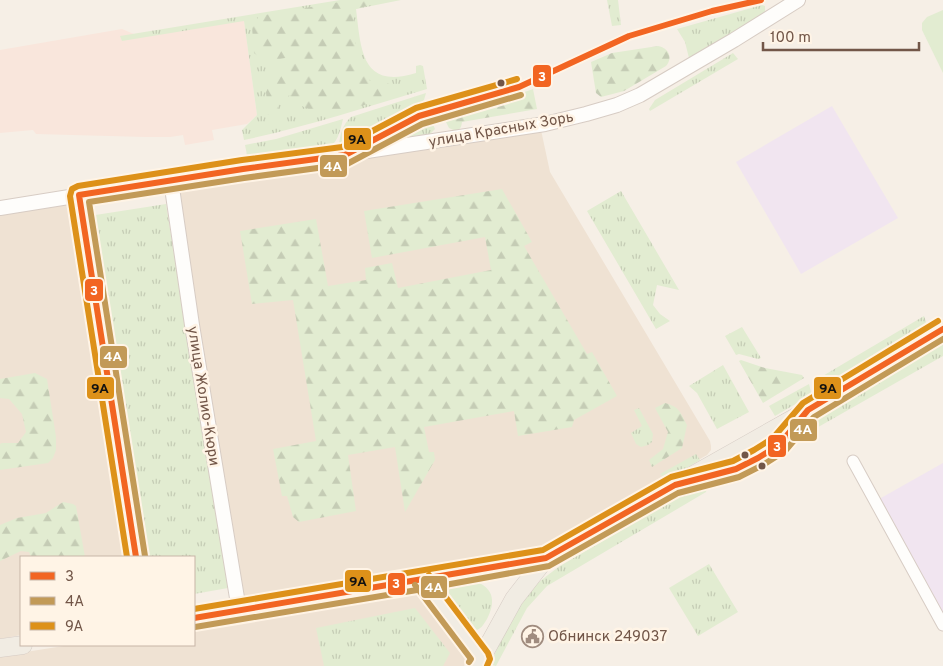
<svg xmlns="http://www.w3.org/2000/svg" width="943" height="666" viewBox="0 0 943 666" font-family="Overpass,sans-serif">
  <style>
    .residential { fill: #efe2d3 }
    .commercial { fill: #f9e6dc }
    .education { fill: #f1e5f0 }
    .grass { fill: url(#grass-tufts) }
    .forest { fill: url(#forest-firs) }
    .garden { fill: #e2ecd1 }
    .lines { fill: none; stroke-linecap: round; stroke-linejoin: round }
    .minor-casing { stroke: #d7ccc4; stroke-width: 13 }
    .tertiary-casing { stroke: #d7ccc4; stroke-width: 16 }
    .primary-casing { stroke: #d5cbc4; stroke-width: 19 }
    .minor { stroke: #fefdfb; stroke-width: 11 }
    .tertiary { stroke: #fefdfb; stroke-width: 14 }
    .primary { stroke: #f1ece3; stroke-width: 18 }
    .bus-1-casing { stroke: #fff4e6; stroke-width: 10 }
    .bus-2-casing { stroke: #fff4e6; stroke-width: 10 }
    .bus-3-casing { stroke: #fff4e6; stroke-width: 10 }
    .bus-1 { stroke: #f26522; stroke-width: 6 }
    .bus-2 { stroke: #c29a57; stroke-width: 6 }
    .bus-3 { stroke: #dd9119; stroke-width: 6 }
    .bus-dot { fill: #725648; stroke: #fff4e6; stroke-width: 2 }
    .labels { text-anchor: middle; stroke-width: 5; stroke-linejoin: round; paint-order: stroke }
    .street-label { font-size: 15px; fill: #725648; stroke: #fff4e6 }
    .poi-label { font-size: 15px; fill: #725648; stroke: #fff4e6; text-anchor: start }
    .line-badge { stroke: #fff4e6; stroke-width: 2 }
    .badge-label { font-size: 14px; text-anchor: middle; font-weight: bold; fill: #fff }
    .pale-badge-label { font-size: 14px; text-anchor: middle; font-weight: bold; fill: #111 }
  </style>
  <defs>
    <pattern id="grass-tufts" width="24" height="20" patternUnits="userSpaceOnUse" patternTransform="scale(1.25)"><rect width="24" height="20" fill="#e2ecd1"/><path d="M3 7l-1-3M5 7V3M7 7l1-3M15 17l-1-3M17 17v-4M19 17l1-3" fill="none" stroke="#c5ccb5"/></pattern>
    <pattern id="forest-firs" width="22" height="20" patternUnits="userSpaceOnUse" patternTransform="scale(1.25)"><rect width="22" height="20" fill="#e2ecd1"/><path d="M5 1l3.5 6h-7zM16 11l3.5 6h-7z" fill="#c5ccb5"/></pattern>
  </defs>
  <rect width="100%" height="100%" fill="#f6efe6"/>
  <g class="residential">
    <path d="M541,130L550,172L710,441L711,446V450L707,455L532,555L251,599L246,598L242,595L177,198L180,192L185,187L197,181Z"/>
    <path d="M73,203L75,205L134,557H21V635L0,639V214Z"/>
    <path d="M413,590L418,592L424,597L464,650L466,661L464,666H0V656L70,645H194V625Z"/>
  </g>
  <path class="commercial" d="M244,20L257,115L247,124L212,130L214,140L185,145L183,135L170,137H145L36,134L33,130L0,133V50L122,29L141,37Z"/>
  <g class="education">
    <path d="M832,106L898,218L801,274L736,162Z"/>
    <path d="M943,463V613L942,614L881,504V498Z"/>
  </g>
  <g class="grass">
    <path d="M340,0H401L356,9C361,49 361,90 416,73V66L420,65L423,66L427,89C366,107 306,127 244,140L242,130L257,115L244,21L122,41L120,36Z"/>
    <path d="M607,0H618L621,25L612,26Z"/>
    <path d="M762,5L765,6V13L689,58L685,42L677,29Z"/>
    <path d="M733,53L738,59L650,111L649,109L655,100Z"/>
    <path d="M426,93L424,100L420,103L353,142L339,145C340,134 343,124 351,117Z"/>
    <path d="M343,119C341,128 338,141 331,146L252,159L247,155L245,145L276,139Z"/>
    <path d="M423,119H427L431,120L435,129L430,134L393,139L392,138L393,136Z"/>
    <path d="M621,191L679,290L657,285L653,305L660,314L670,321L656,329L587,211Z"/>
    <path d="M166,204L228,588L194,594V557H144L89,216Z"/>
    <path d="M924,316L928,327L925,330L826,387L821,377Z"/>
    <path d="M742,327L761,358L758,359L739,354L736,355L725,336Z"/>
    <path d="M943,344V356L813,430L812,424L817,417Z"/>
    <path d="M723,365L749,412L717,429L697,393L689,386Z"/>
    <path d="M809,384L811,392V395L775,416L769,406Z"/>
    <path d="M639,408L653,434L652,442L648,445L641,447L636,444L631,433L642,426L634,410Z"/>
    <path d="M696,454L700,460L669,478H664L660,474Z"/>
    <path d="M707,480L708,485L706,492L547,586L527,608L496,666L492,665L491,662C504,635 515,607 536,585C543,578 552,572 560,566Z"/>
    <path d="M709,564L738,612L698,636L669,588Z"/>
    <path d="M477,582C495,589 495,604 487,619C483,625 481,630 473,631L468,628L442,593V588L446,585Z"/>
    <path d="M415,608L450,653L443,666H324L316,628Z"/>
  </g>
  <g class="forest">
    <path d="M351,0H389L352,10L357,58L368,80L395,85L404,89C382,102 335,116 309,109C302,108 296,100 290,95L280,100L277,110L268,115L266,92L275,73L290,57L265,62L254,53L252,27L259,16Z"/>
    <path d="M658,46C669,48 673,58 666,66L624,91L601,97L596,93L591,62L612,53Z"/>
    <path d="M533,89L537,109L462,122C461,131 457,132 449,128L446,122V117C458,107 473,105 487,102C503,98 518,95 533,89Z"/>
    <path d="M502,189L532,242L524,246L587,354L592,352L617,396L574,420L572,427L518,436L514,411L424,427L429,452H434L435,460L405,512L395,447L348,455L356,511L299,522L293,517L287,496H282L273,449L316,441L293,300L252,304L240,231L316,219L328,286L366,280L365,268L392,263L398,288L491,270L485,237L372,258L364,211Z"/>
    <path d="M741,360L765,368L802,375L804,378L763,403L739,361Z"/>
    <path d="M35,373L47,379L56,437V450L53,458L48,463L0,470V444L2,443H18L26,432L22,414L9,399L0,398V379Z"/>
    <path d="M665,403C680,407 680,412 687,425L682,448L652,467L649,460L663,449L668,432L655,408Z"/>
    <path d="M63,502L73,504L76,506L85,557H31L29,552L21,551L0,561V525L17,518L46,513Z"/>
  </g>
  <path class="garden" d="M943,10V73L922,30V23L927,17Z"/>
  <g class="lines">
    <defs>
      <path id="minor" d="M853,461L943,625"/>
      <g id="tertiary">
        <path d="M171,181L192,325L239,610"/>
        <path d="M79,195L136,557"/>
        <path d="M0,208L243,169L334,156L545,124L586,114L617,105L640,95L734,40L798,0"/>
      </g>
      <g id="primary">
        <path d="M422,580L481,658"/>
        <path d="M194,618L422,580L546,558L796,417L943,329"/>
        <path d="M0,648L23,645"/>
        <path d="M477,666L514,599L546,558"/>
      </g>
    </defs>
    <use href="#minor" class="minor-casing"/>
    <use href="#tertiary" class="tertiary-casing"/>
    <use href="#primary" class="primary-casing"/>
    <use href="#minor" class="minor"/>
    <use href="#tertiary" class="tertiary"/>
    <use href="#primary" class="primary"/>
    <defs>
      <g id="bus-1">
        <path d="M136,557L79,195L243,169L345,155L419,116L519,87L629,36L712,11L761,0"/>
        <path d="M194,618L546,558L675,485L736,469L758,458L779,445L808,410L943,329"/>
      </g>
      <g id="bus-2">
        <path d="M145,556L89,202L244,178L347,164L422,124L521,95"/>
        <path d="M415,585L471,659L469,662"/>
        <path d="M195,627L423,589L549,566L678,493L739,477L763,465L785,451L814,417L943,339"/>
      </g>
      <g id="bus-3">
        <path d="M127,557L70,196L72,189L78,186L242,160L342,147L416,108L517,79"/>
        <path d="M429,575L488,653L490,659L487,666"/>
        <path d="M194,609L543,550L671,477L733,461L754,450L773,438L803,403L938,321"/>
      </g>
    </defs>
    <use href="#bus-1" class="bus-1-casing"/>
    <use href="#bus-2" class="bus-2-casing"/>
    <use href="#bus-3" class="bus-3-casing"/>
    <use href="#bus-1" class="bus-1"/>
    <use href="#bus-2" class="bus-2"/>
    <use href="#bus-3" class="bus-3"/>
  </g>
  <defs>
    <symbol id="civic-ring" viewBox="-11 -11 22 22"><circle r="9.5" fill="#fff4e6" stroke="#a08c7f" stroke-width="1.5"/><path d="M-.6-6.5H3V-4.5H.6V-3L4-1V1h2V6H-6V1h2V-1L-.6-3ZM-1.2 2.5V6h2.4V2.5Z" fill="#a08c7f"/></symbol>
  </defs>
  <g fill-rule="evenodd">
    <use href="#civic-ring" x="520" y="624" width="25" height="25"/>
  </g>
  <g class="bus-dot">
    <circle cx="501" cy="83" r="4.5"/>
    <circle cx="745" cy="455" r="4.5"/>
    <circle cx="762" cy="466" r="4.5"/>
  </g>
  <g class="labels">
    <g class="street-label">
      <text transform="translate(501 129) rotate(-10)" y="5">улица Красных Зорь</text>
      <text transform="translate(204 396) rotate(81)" y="5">улица Жолио-Кюри</text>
    </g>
    <g class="poi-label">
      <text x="548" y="641">Обнинск 249037</text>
    </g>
  </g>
  <g class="line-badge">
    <rect x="532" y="64" width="20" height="24" rx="5" fill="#f26522"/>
    <rect x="343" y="127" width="29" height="24" rx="5" fill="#dd9119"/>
    <rect x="319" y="154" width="29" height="24" rx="5" fill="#c29a57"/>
    <rect x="84" y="278" width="20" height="24" rx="5" fill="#f26522"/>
    <rect x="99" y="345" width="29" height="24" rx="5" fill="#c29a57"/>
    <rect x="86" y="376" width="29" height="24" rx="5" fill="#dd9119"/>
    <rect x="813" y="376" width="29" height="24" rx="5" fill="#dd9119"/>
    <rect x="789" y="418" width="29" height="24" rx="5" fill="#c29a57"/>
    <rect x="767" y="434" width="20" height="24" rx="5" fill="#f26522"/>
    <rect x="344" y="569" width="28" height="24" rx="5" fill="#dd9119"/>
    <rect x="387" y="572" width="19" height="24" rx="5" fill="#f26522"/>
    <rect x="420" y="575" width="28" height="24" rx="5" fill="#c29a57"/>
  </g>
  <g class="badge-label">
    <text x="542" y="81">3</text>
    <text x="333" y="171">4А</text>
    <text x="94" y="295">3</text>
    <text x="113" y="361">4А</text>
    <text x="803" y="434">4А</text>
    <text x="777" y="451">3</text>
    <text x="396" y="588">3</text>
    <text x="434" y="592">4А</text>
  </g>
  <g class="pale-badge-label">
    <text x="357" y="144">9А</text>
    <text x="100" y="393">9А</text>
    <text x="828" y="393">9А</text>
    <text x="358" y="586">9А</text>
  </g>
  <rect x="20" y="556" width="175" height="90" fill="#fff4e6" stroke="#c7b5a7"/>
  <rect x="30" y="572" width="25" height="8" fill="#f26522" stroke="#c7b5a7"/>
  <text x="65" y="581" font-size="15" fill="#725648">3</text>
  <rect x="30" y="597" width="25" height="8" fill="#c29a57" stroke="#c7b5a7"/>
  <text x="65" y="606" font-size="15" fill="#725648">4А</text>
  <rect x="30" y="622" width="25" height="8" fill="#dd9119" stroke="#c7b5a7"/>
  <text x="65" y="631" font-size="15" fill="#725648">9А</text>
  <path d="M763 42v8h156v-8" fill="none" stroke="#725648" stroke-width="2.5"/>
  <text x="770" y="42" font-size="15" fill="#725648" stroke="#fff4e6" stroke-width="4" paint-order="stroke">100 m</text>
</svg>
